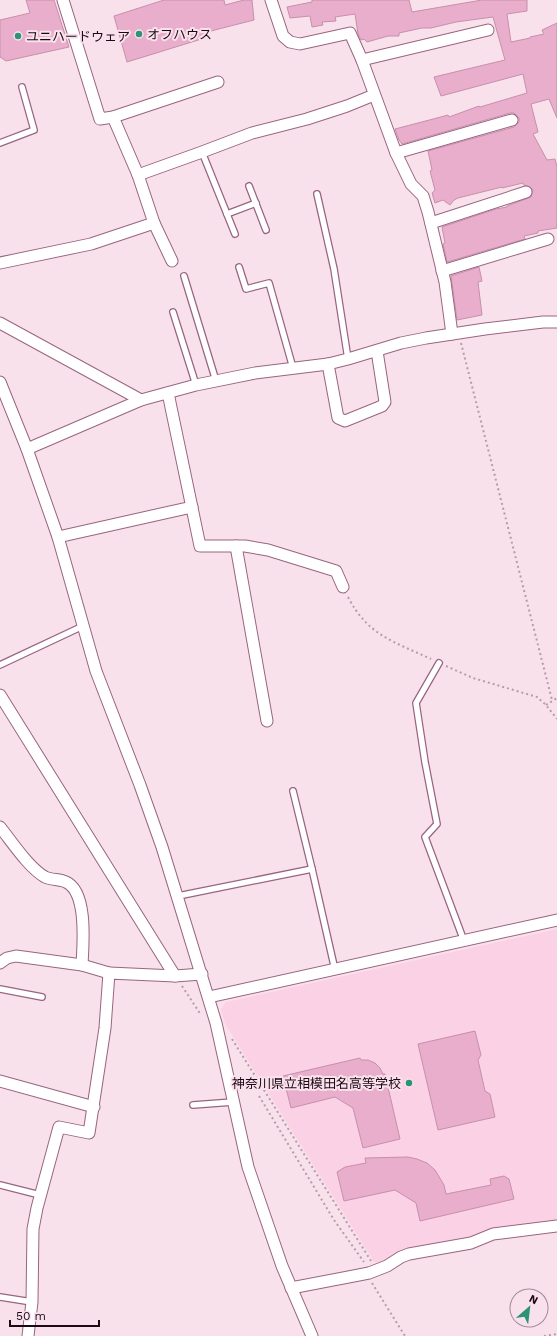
<svg xmlns="http://www.w3.org/2000/svg" width="557" height="1336" viewBox="0 0 557 1336" font-family="'Work Sans','Noto Sans JP',sans-serif">
  <style>
    .built { fill: #fbd2e5 }
    .building { fill: #e8aecb; stroke: #c78fab }
    .lines { fill: none; stroke-linecap: round; stroke-linejoin: round }
    .lane-casing { stroke: #99647f; stroke-width: 8 }
    .street-casing { stroke: #99647f; stroke-width: 13 }
    .path { stroke: #b49da8; stroke-width: 2; stroke-dasharray: 2 3; stroke-linecap: butt }
    .lane { stroke: #fff; stroke-width: 5.5 }
    .street { stroke: #fff; stroke-width: 11 }
    .poi-dot { fill: #2a9474; stroke: #f9e1ec; stroke-width: 1.5 }
    .labels { text-anchor: middle; stroke-width: 4; stroke-linejoin: round; paint-order: stroke }
    .poi-label { font-size: 13px; fill: #1d0914; stroke: #f9e1ec; text-anchor: start }
  </style>
  <rect width="100%" height="100%" fill="#f9e1ec"/>
  <path class="built" d="M557,929V1220L495,1229L467,1238L445,1241L397,1252L382,1262H374L225,1024L221,1009L226,1002Z"/>
  <g class="building">
    <path d="M26,0H54L69,47L6,61L0,57V20L30,13Z"/>
    <path d="M164,0H224L225,5L244,0H252L254,20L207,32L208,37L127,62L114,16Z"/>
    <path d="M312,0H409L412,12L482,0H527V11L507,14L511,42L530,38V37L544,34L542,30L557,23V118L549,99L531,104L538,132L533,134L547,160L555,159L557,167V228L538,231V233L524,236L525,239L447,262L443,244L445,243L442,227L496,209L507,207V206L531,197L533,190L530,187L524,185L523,183L502,188V187L458,198L454,200L450,205L443,200L435,203L432,193L435,190L430,171L432,170L428,151L514,127L519,122V118L514,113H510L402,144L399,140L395,129L437,118L448,115L449,117L479,106L480,107L527,93L523,74L441,96L434,77L505,60L493,17L456,22L431,28H422L399,33V36H388L367,42L364,39L361,40L358,34L355,14L335,17L336,21L322,22L323,25L312,27L310,16L290,18L287,7L312,2Z"/>
    <path d="M479,267L482,281L478,282L482,315L457,320L451,276Z"/>
    <path d="M475,1031L481,1055L478,1060L485,1091L490,1094L495,1117L438,1130L418,1044Z"/>
    <path d="M360,1058L361,1060H368L375,1063L380,1068L383,1074H385L400,1139L363,1148L353,1108L335,1097L291,1108L283,1076Z"/>
    <path d="M408,1157L417,1159L427,1163L435,1170L444,1185L446,1194L491,1185L490,1179L504,1176L509,1179L514,1199L420,1221L416,1203L395,1190L344,1201L337,1172L345,1167L366,1163L365,1158Z"/>
  </g>
  <g class="lines">
    <defs>
      <g id="lane">
        <path d="M0,143L34,130L22,87"/>
        <path d="M202,152L235,234"/>
        <path d="M249,186L266,230"/>
        <path d="M317,194L334,269L348,359"/>
        <path d="M227,214L256,203"/>
        <path d="M239,267L246,289L269,283L293,368"/>
        <path d="M184,276L216,381"/>
        <path d="M173,312L196,385"/>
        <path d="M439,663L416,703L425,762L437,824L425,837L464,941"/>
        <path d="M0,665L83,626"/>
        <path d="M293,791L312,869L335,970"/>
        <path d="M178,896L312,869"/>
        <path d="M0,989L42,997"/>
        <path d="M193,1105L233,1102"/>
        <path d="M0,1185L40,1195"/>
        <path d="M0,1297L32,1302"/>
      </g>
      <g id="street">
        <path d="M63,0L100,119L113,117L218,82"/>
        <path d="M271,0L283,36L290,42L300,44L350,33L362,60L396,153L411,184L423,196L428,212L445,282L452,334"/>
        <path d="M362,60L488,30"/>
        <path d="M396,153L512,120"/>
        <path d="M138,175L202,152L252,133L307,119L347,106L374,95"/>
        <path d="M154,223L172,261"/>
        <path d="M431,223L526,192"/>
        <path d="M0,263L91,244L154,223L138,175L113,117"/>
        <path d="M442,271L548,239"/>
        <path d="M0,323L141,400"/>
        <path d="M328,364L338,418L345,421L382,406L385,402L377,351"/>
        <path d="M0,382L27,449L58,537L96,671L140,785L162,847L216,1023L248,1167L282,1266L312,1336"/>
        <path d="M168,393L200,546H245L268,550L336,571L343,587"/>
        <path d="M27,449L141,400L196,385L255,373L328,364L348,359L401,343L426,338L485,329L543,322H557"/>
        <path d="M58,537L192,507"/>
        <path d="M236,546L267,721"/>
        <path d="M0,695L175,976"/>
        <path d="M0,827C12,842 29,868 45,877C51,880 60,879 66,882C88,892 83,945 82,965"/>
        <path d="M0,963L7,958L16,956L82,965L109,973"/>
        <path d="M209,997L557,920"/>
        <path d="M0,1081L94,1107"/>
        <path d="M291,1288L369,1273L387,1266L401,1257L409,1254L471,1243L493,1234L557,1226"/>
        <path d="M28,1336L32,1302L33,1229L37,1208L59,1127L89,1133L105,1028L109,973L175,976L202,974"/>
      </g>
    </defs>
    <use href="#lane" class="lane-casing"/>
    <use href="#street" class="street-casing"/>
    <g class="path">
      <path d="M461,343L552,700"/>
      <path d="M348,597C368,636 395,642 431,659"/>
      <path d="M446,666L473,678L537,697L546,705L557,719"/>
      <path d="M546,705L557,698"/>
      <path d="M182,986L201,1015"/>
      <path d="M232,1039L371,1261"/>
      <path d="M259,1096L334,1220L364,1262"/>
      <path d="M372,1283L405,1336"/>
      <path d="M544,1336L557,1334"/>
    </g>
    <use href="#lane" class="lane"/>
    <use href="#street" class="street"/>
  </g>
  <g class="poi-dot">
    <circle cx="139" cy="34" r="4"/>
    <circle cx="18" cy="36" r="4"/>
    <circle cx="409" cy="1083" r="4"/>
  </g>
  <g class="labels">
    <g class="poi-label">
      <text x="147" y="39">オフハウス</text>
      <text x="26" y="41">ユニハードウェア</text>
      <text x="401" y="1088" text-anchor="end">神奈川県立相模田名高等学校</text>
    </g>
  </g>
  <g transform="translate(529 1308) rotate(28)"><circle r="19" fill="#f9e1ec" stroke="#a18b96"/>
  <path d="M0-3L7 15L0 10L-7 15Z" fill="#2a9474"/>
  <text y="-6" font-size="11" font-weight="bold" text-anchor="middle" fill="#1d0914">N</text>
  </g>
  <path d="M10 1320v6h89v-6" fill="none" stroke="#1d0914" stroke-width="2"/>
  <text x="16" y="1320" font-size="12" fill="#1d0914" stroke="#f9e1ec" stroke-width="3" paint-order="stroke">50 m</text>
</svg>
